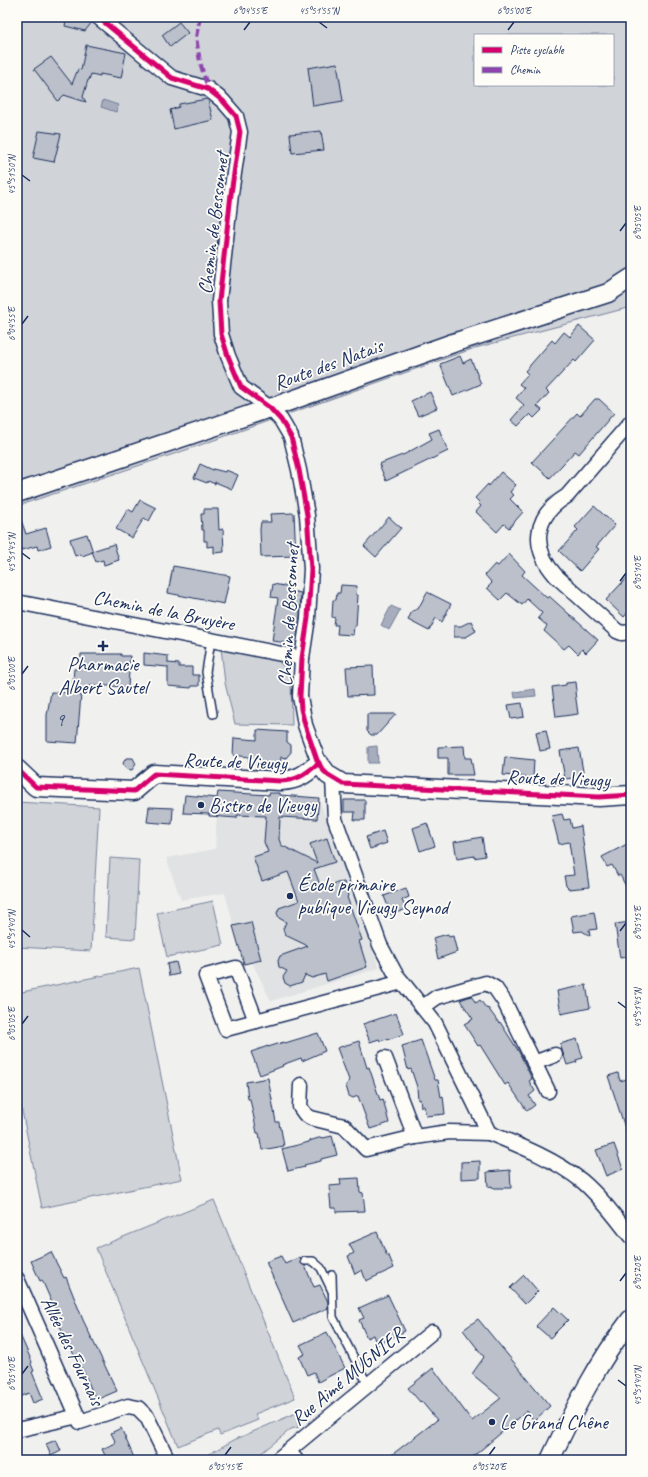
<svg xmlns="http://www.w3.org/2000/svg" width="648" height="1477" viewBox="0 0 648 1477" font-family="Caveat,sans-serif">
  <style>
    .built { fill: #e0e2e3 }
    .green { fill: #d0d3d8; stroke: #76819b; fill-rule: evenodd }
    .water { fill: #a7adbd; stroke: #6f7b97 }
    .building { fill: #bbc0ca; stroke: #1b2f5e }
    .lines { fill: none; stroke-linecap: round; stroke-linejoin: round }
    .service-casing { stroke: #1b2f5e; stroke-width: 10 }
    .minor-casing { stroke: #1b2f5e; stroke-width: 17 }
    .tertiary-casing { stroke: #1b2f5e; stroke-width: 21 }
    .service { stroke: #fdfcf7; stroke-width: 7 }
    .minor { stroke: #fdfcf7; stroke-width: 14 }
    .tertiary { stroke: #fdfcf7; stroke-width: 18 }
    .quiet { stroke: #8e44ad; stroke-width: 4; stroke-dasharray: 8 4; stroke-linecap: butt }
    .cycleway-casing { stroke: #fdfcf7; stroke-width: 8 }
    .cycleway { stroke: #d6006c; stroke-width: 5 }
    .ticks { fill: none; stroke: #1b2f5e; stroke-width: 1.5 }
    .poi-dot { fill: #1b2f5e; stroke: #fdfcf7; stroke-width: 1.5 }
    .labels { text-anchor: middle; stroke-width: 3.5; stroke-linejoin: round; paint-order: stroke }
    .number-label { font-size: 18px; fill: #435379 }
    .street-label { font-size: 20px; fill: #1b2f5e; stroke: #fdfcf7 }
    .poi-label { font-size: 20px; fill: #1b2f5e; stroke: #fdfcf7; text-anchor: start }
    .neatline { fill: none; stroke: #1b2f5e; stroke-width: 1.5 }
    .ticks-label { font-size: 10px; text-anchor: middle; fill: #1b2f5e }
  </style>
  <rect width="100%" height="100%" fill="#f0f0ee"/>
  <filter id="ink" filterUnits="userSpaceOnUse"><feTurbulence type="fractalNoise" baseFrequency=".025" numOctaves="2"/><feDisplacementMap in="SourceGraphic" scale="8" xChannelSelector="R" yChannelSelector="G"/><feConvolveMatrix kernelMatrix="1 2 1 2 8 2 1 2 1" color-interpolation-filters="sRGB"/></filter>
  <g filter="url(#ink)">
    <path class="built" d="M218,792L319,798L379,968L271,1001L252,962L244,964L225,893L181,900L166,858L215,849Z"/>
    <g class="green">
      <path d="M17,17H631V307L475,348L186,450L17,506ZM475,35H613V85H475Z"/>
      <path d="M221,648L277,660L286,669L291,676L292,725L235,724L225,683Z"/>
      <path d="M17,802L99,807L91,951L17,947Z"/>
      <path d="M110,858L139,860L135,939L106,937Z"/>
      <path d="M213,901L223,945L167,957L157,913Z"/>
      <path d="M139,968L182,1179L42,1208L17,1087V993Z"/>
      <path d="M214,1200L295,1398L255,1414L258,1420L220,1435L218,1430L178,1446L96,1248Z"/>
      <path d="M296,1413L299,1420L297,1423L299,1427L291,1429L253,1460H198L234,1440Z"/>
    </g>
    <g class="water">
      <path d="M103,100L118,105L116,112L101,107Z"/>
      <path d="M391,606L400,610L389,630L381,625Z"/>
      <path d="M535,689L536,696L515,698L514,692Z"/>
      <path d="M377,746L378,763H368V747Z"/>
    </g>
    <g class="building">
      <path d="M67,17H90L92,22L85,31L65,26Z"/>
      <path d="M179,22L188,33L170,47L162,35Z"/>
      <path d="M86,45L126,53L121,78L100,74V76L91,74L89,80H88L83,97L86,102L64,95L58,101L34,69L51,57L72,84L78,69L81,70Z"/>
      <path d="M337,63L343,101L313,106L308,68Z"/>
      <path d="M207,99L208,100L213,120L174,129L170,110L179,107V104Z"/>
      <path d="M39,131L61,134L54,162L33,158Z"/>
      <path d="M321,131L324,150L292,153L290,134Z"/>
      <path d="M579,326L595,340L576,362L574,360L546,390L549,393L537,406L542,410L534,418L530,414L518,426L511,420L524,405L516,398L524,388L519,384L528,374L525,371L552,340L555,343L564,332L570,337Z"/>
      <path d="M460,356L463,363L471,359L481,384L453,396L440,364Z"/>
      <path d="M430,392L437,408L418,416L411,401Z"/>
      <path d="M595,399H599L614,413L579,454L575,451L550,478L532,462L577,413L580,416Z"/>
      <path d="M439,429L448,451L386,481L379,464L405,454L432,439L429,433Z"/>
      <path d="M200,464L213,470V469L225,472L226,470L238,475L232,489L215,482V484L208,481L207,483L194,478Z"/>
      <path d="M501,472L516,485L510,492L514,495L510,499L523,512L509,528L504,524L497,532L476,512L481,506L478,503L479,502L475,498L488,484L489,486Z"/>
      <path d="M140,500L156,508L149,521L144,518L132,538L116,529L128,509L133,512Z"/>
      <path d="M594,506L615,525L596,547L599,549L580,571L559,551L578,530L575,527Z"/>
      <path d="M204,509H218L219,530L223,529L224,552L214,553V546L207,547V541H204V530H202L201,514H204Z"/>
      <path d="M294,513L296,556L261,557L260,529L261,522H271L270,514Z"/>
      <path d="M19,514L26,534L46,528L51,546L38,550L37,546L22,550L21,548L17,549V515Z"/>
      <path d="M389,517L401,528L376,557L364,546Z"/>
      <path d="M87,534L93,552L82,556L81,554L75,556L70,539Z"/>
      <path d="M114,544L119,560L104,565L103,560L96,562L92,551Z"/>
      <path d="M509,554L525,571L522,575L547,598L549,596L598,640L586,653L582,649L578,654L569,645L564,649L544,631L547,626L538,618L542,613L527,599L522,605L507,593L500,600L487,588L492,583L485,575L495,564L498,566Z"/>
      <path d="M173,566L230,576L224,604L168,593Z"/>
      <path d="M631,573V609L624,617L606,600Z"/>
      <path d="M273,584L290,587V591L301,593L300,617L296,644L272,641L278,598L271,597Z"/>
      <path d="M341,585L357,586L356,595H358L356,626H354L353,635L337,634L338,625H334L335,618L332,617L333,600H336L337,593H340Z"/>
      <path d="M427,592L451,604L442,622L436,618L429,631L408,620L412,611L418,609Z"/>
      <path d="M471,621L476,631L466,637H454V626H461Z"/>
      <path d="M144,653L168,656V663L179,664V667H192V675H199V686H192L191,688L168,686V667L144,665Z"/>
      <path d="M81,654H121V656H130L128,687L91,685L81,694L77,743L47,741V715L51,692L72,693L74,669H80Z"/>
      <path d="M373,666L374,695L348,696L346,667Z"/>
      <path d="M576,682L577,691L575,692L578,714L556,717L552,687L566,685V683Z"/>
      <path d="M522,703L524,717L511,719L508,705Z"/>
      <path d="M367,714H396L377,735H371L367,731Z"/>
      <path d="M257,730L287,732V742L291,745V752L286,758L281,757L280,765H275V767L257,765V764L249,763V757L233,755L234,738L257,740Z"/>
      <path d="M546,730L550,749L540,751L536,732Z"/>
      <path d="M464,746L465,758H471L474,775H448V758H438V747Z"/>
      <path d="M579,748L584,777L565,779L560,751Z"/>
      <path d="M505,757L534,760L533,778L503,775Z"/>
      <path d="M126,758H133L136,764L132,770L126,769L123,763Z"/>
      <path d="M218,792L269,795V793H280V795L319,798L317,819L280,817L279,839L281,845L317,863L310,844L327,838L335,862L314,869L322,890L332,886L337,883L344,882L348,896L347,897L362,940L359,941L367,967L327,981L325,974L312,978L305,975L302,982L290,986L285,983L283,977L287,971L279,967L278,961L280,956L308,946L285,935L283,929L286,922L279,918L277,913L279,908L299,901L288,872L262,881L253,857L268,852L264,842L266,816L237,815V818L209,816V814L183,813L185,795L217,798Z"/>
      <path d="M344,800H365V820H354L355,812H344Z"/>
      <path d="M149,807L173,808L172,824L147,822Z"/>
      <path d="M562,814L564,820L570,819L572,828L581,826L589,887L569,889L566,886L564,876L574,875L569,842L559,844L552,816Z"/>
      <path d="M427,823L435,846L420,851L413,828Z"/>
      <path d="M383,831L387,843L370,849L366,837Z"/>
      <path d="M482,837L485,856L474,858V856L457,859L454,842Z"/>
      <path d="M631,842V896L620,875L618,876L612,865L607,867L602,857Z"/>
      <path d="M406,888L409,897L402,900L406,909L391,915L384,896Z"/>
      <path d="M594,912L597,929L589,930L590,936L582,931L574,932L571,916Z"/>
      <path d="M251,922L261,960L244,964L233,926Z"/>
      <path d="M631,922V956L620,958L615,924Z"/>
      <path d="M448,934L449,937L453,936L457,952L438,959L433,938Z"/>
      <path d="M176,962L179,974L169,976L167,964Z"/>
      <path d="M586,985L590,1008L561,1014L557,991Z"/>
      <path d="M471,996L476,1003L480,1000L487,1009L488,1008L499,1023L500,1022L519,1052L532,1079L529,1081L535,1091L529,1096L535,1105L527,1111L508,1083L505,1085L480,1045L478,1046L464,1024L473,1019L460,1000Z"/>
      <path d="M396,1013L404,1034L387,1040V1039L380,1041L379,1039L370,1042L363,1024Z"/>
      <path d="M318,1033L325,1051L302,1061L301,1058L282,1065L283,1066L260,1075L251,1052L268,1046V1047L284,1042L285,1043Z"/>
      <path d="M577,1039L583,1058L576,1060L577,1062L567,1065L560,1044Z"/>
      <path d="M421,1040L435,1080H438L441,1097L443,1096L445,1114L426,1116L424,1106L421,1107L420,1099L418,1100L417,1087L411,1069L408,1070L402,1046Z"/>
      <path d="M359,1041L367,1068L369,1067L380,1100L383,1099L389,1123L370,1129L358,1096L353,1098L349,1096L346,1086L349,1080L337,1048Z"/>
      <path d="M618,1073L620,1081L627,1079L631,1090V1140H629L608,1076Z"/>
      <path d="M268,1078L276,1122H279L280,1129H281L284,1146L262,1150L259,1133H257L250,1099H248L246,1082Z"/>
      <path d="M332,1136L337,1155L321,1159V1161L304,1165L305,1167L288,1171L282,1149L309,1142V1141L322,1137L323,1138Z"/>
      <path d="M614,1144L623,1169L606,1176L596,1150Z"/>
      <path d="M480,1161V1178L461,1179V1162Z"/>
      <path d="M510,1170L511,1188H493L492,1186L488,1187L487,1172Z"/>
      <path d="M359,1178L360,1192L363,1193L365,1211L336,1212V1208H331L329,1186L341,1185L340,1179Z"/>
      <path d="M377,1232L387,1256H389L394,1268L366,1281L362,1270L355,1274L348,1256L354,1253L349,1244Z"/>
      <path d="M51,1252L64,1278L66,1277L83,1320L117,1391L96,1400L82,1368L80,1369L66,1337L65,1338L54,1313L56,1312L42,1280L40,1281L31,1261Z"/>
      <path d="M281,1256L285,1264L301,1257V1263L305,1266L314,1287L320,1285L328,1302V1308L293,1323L266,1262Z"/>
      <path d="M524,1275L538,1291L525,1304L510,1288Z"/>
      <path d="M388,1295L405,1331L377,1345L373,1335L367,1338L359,1320L364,1318L359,1308Z"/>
      <path d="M554,1307L568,1320L550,1338L536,1326Z"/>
      <path d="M478,1319L550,1406L534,1421L527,1411L469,1460H385L437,1420L421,1401L420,1402L408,1388L433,1368L472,1421L501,1398L472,1374L484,1357L463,1330Z"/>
      <path d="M17,1328L32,1362L31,1364L34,1371L32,1372L43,1399L33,1403L29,1393L17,1398Z"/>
      <path d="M327,1332L345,1368L318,1382L314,1372L307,1375L299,1357L305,1354L300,1345Z"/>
      <path d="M121,1428L135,1460H107L102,1449L116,1443L111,1433Z"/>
      <path d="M56,1440L61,1451L51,1456L46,1444Z"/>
    </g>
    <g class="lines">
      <defs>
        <g id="service">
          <path d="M211,640L206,672L213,714"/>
          <path d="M305,1261H313L321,1268L332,1291"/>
          <path d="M332,1275L333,1317L368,1385"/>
        </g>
        <g id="minor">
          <path d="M98,17L172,78L208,89L223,101L236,116L240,132L231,194L219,301L221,334L228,356L241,387L270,408L281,420L291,437L299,470L307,515L311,569L308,618L302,658L300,696L305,725L319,763"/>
          <path d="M631,422L567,496C534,516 530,547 556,576L617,631L622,633L631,632"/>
          <path d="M17,602L302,658"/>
          <path d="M333,779L335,819L380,945L395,973L435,1023L489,1133C521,1146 554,1159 582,1181C601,1197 616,1218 631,1237"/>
          <path d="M236,968L256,1021L226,1029L206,976Z"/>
          <path d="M423,1007L437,997L486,983L495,988L504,1001L548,1091"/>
          <path d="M256,1021L402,982"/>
          <path d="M385,1058L415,1137"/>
          <path d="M534,1063L555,1055"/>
          <path d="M301,1085L300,1107L305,1114L311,1118L344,1126L366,1149L415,1137L449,1132L489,1133"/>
          <path d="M17,1279L80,1422L128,1406L138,1408L147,1417L168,1460"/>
          <path d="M17,1430L78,1416"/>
          <path d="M288,1451L432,1332"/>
          <path d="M277,1460L288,1451L296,1460"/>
        </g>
        <g id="tertiary">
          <path d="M17,493L270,408L453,343L608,293L631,278"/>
          <path d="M17,769L36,787L134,791L154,774L281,781C299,780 305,774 319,763L328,775L343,784L599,797L631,795"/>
          <path d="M550,1460C573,1411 598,1362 631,1319"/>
        </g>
      </defs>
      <use href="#service" class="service-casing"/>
      <use href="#minor" class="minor-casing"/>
      <use href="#tertiary" class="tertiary-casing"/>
      <use href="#service" class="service"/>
      <use href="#minor" class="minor"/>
      <use href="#tertiary" class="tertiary"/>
      <path class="quiet" d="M200,17L196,37L200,62L208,89"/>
      <defs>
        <g id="cycleway">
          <path d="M98,17L172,78L208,89L223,101L236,116L240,132L231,194L219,301L221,334L228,356L241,387L270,408L281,420L291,437L299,470L307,515L311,569L308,618L302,658L300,696L301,709L305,725L317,760L322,769L328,775L343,784L599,797L631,795"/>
          <path d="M17,769L36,787L134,791L154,774L281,781C299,780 305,774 319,763"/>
        </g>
      </defs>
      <use href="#cycleway" class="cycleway-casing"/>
      <use href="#cycleway" class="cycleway"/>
    </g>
  </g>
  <path class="ticks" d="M319,22L327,28M244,30L250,22M508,30L514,22M22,175L30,181M620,231L626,223M22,324L28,316M22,553L30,559M620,581L626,573M22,674L28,666M22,930L30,937M620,931L626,923M618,1002L626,1008M22,1024L28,1016M620,1281L626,1273M22,1374L28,1366M618,1380L626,1386M225,1455L231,1447M489,1455L495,1447"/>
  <g class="poi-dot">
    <path d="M101 640h4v4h4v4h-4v4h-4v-4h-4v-4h4z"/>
    <circle cx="201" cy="805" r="4"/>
    <circle cx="290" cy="896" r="4"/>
    <circle cx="492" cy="1422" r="4"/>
  </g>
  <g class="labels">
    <g class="number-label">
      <text x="60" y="726">9</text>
    </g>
    <g class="street-label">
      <text transform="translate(213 223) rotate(-83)" y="7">Chemin de Bessonnet</text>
      <text transform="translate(328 364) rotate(-20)" y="7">Route des Natais</text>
      <text transform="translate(164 610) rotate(11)" y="7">Chemin de la Bruyère</text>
      <text transform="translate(288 615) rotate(-87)" y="7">Chemin de Bessonnet</text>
      <text transform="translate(235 761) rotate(2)" y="7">Route de Vieugy</text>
      <text transform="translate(558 778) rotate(2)" y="7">Route de Vieugy</text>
      <text transform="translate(73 1351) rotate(64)" y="7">Allée des Fournais</text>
      <text transform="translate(347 1376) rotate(-40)" y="7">Rue Aimé MUGNIER</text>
    </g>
    <g class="poi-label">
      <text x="103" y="671" text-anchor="middle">Pharmacie<tspan x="103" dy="23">Albert Sautel</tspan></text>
      <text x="209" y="812">Bistro de Vieugy</text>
      <text x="298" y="891">École primaire<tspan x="298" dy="23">publique Vieugy Seynod</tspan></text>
      <text x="500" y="1429">Le Grand Chêne</text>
    </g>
  </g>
  <rect width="648" height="1477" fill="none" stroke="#fdfcf7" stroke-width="44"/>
  <rect x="474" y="34" width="140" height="52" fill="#fdfcf7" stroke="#a3aaba"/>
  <rect x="482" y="47" width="20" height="6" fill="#d6006c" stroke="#a3aaba"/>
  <text x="510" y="54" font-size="12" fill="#1b2f5e">Piste cyclable</text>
  <rect x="482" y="67" width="20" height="6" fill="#8e44ad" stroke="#a3aaba"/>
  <text x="510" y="74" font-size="12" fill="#1b2f5e">Chemin</text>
  <rect x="22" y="22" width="604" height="1433" class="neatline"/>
  <g class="ticks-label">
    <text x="250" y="14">6°04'55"E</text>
    <text x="319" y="14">45°51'55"N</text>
    <text x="514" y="14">6°05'00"E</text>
    <text transform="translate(11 175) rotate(-90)" y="4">45°51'50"N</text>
    <text transform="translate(637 223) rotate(-90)" y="4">6°05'05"E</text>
    <text transform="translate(11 324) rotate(-90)" y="4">6°04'55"E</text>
    <text transform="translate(11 553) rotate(-90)" y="4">45°51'45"N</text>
    <text transform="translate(637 573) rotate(-90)" y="4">6°05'10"E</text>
    <text transform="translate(11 674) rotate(-90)" y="4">6°05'00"E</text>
    <text transform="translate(637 923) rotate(-90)" y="4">6°05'15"E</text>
    <text transform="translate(11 930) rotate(-90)" y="4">45°51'40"N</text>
    <text transform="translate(637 1008) rotate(-90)" y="4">45°51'45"N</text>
    <text transform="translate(11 1024) rotate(-90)" y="4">6°05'05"E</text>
    <text transform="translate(637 1273) rotate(-90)" y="4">6°05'20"E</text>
    <text transform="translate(11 1374) rotate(-90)" y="4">6°05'10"E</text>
    <text transform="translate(637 1386) rotate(-90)" y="4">45°51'40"N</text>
    <text x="225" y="1470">6°05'15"E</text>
    <text x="489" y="1470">6°05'20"E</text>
  </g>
</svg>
